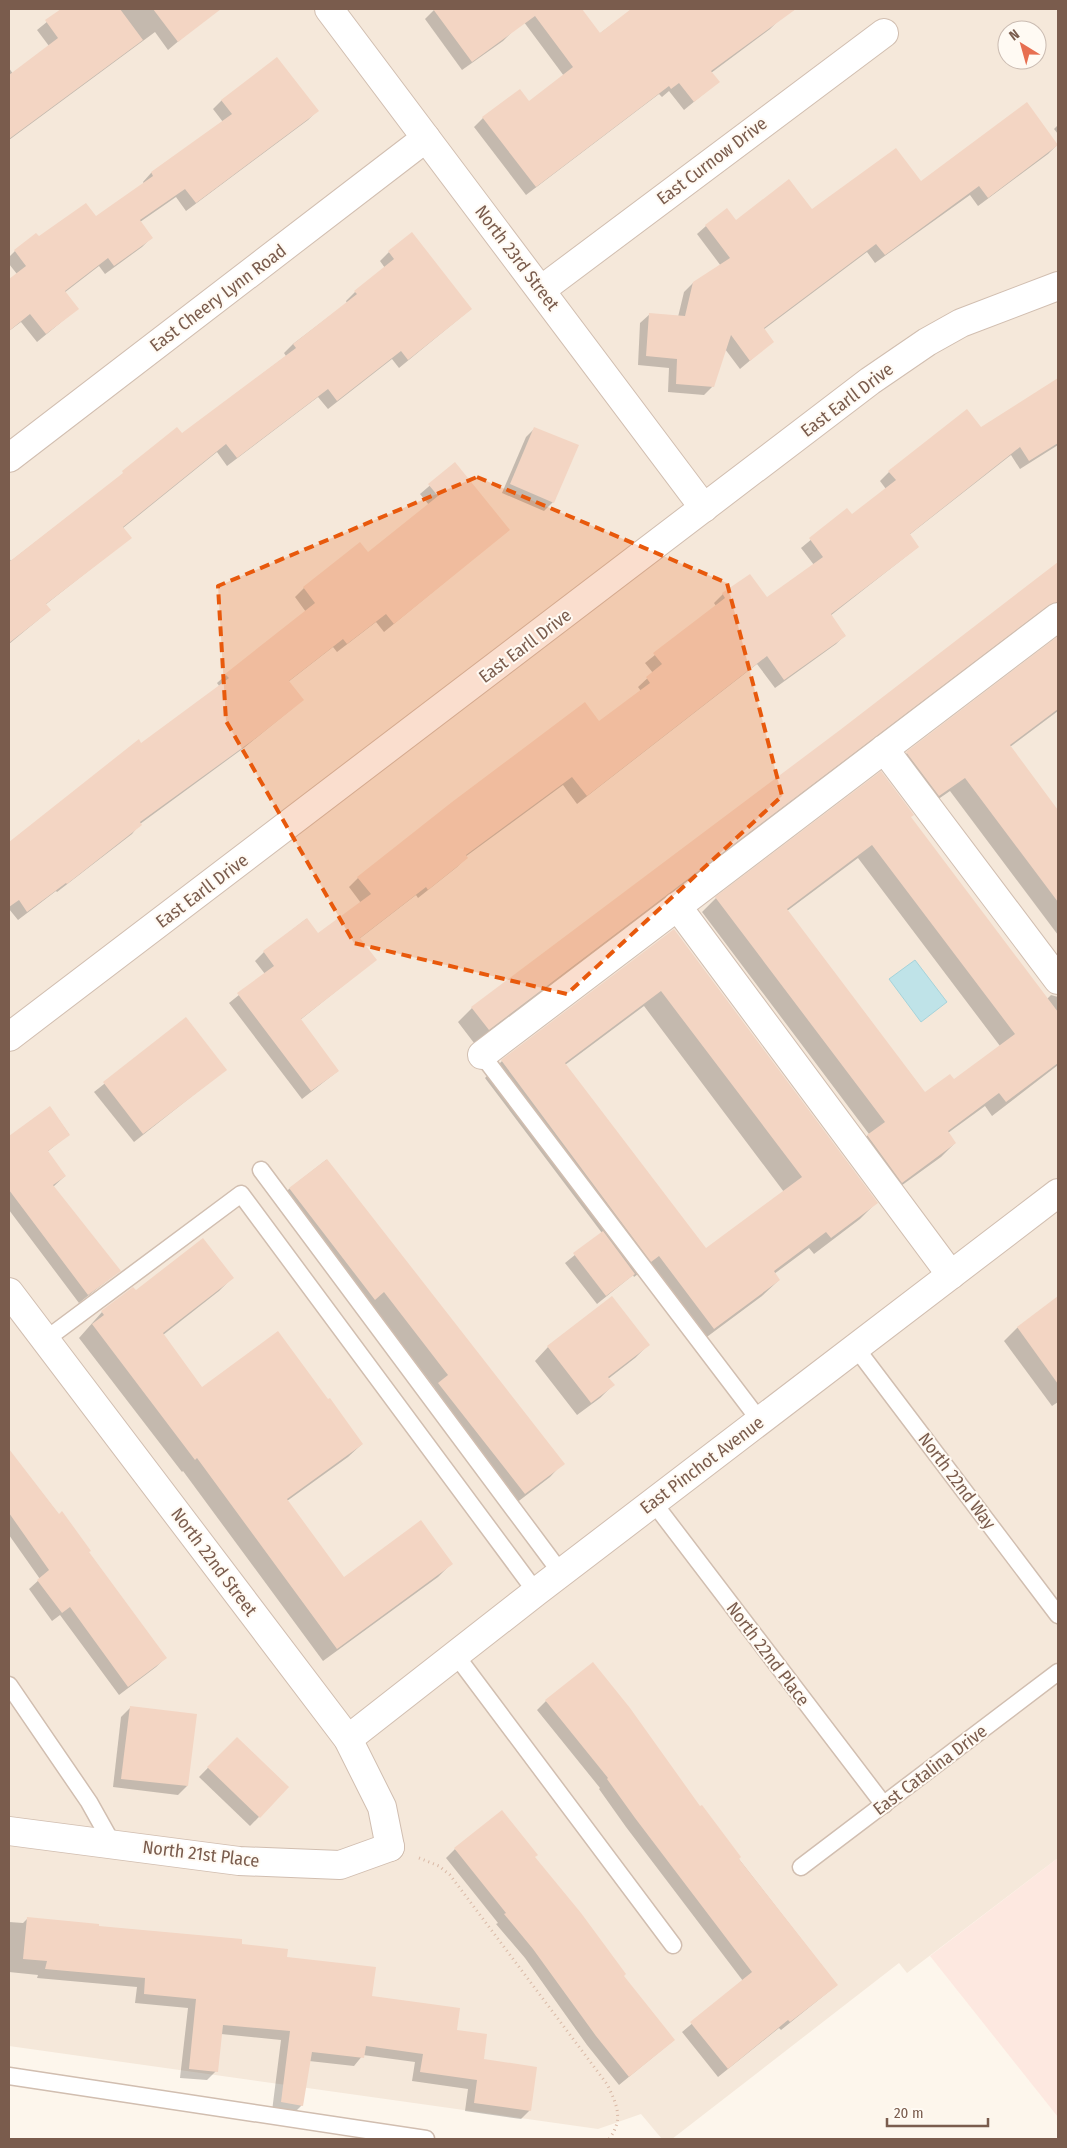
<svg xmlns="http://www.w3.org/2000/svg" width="1067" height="2148" viewBox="0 0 1067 2148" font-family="'Fira Sans Condensed',sans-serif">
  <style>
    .residential { fill: #f5e8da; fill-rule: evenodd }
    .commercial { fill: #fde8e0 }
    .water { fill: #bfe3e8; stroke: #a5d3da }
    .shadow { fill: #0003; fill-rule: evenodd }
    .building { fill: #f3d5c3; fill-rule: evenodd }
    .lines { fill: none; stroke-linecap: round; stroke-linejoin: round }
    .service-casing { stroke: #d1beb0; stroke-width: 19 }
    .minor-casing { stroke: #d1beb0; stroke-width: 30 }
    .tertiary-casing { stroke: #d1beb0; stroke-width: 30 }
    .path { stroke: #d9b8a5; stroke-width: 3; stroke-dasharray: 1 4; stroke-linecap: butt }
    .service { stroke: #fff; stroke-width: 16 }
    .minor { stroke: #fff; stroke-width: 28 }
    .tertiary { stroke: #fff; stroke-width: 28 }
    .marked { fill: #e8590c; fill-opacity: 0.2; stroke: #e8590c; stroke-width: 4; stroke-dasharray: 10 6; stroke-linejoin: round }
    .labels { text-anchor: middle; stroke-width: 4; stroke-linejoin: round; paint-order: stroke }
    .street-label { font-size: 18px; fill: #7a5c4d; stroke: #fffaf3 }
  </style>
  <rect width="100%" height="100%" fill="#fdf6ec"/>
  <path class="residential" d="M9,9H1058V1858L907,1973L899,1963L672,2139H662L641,2114L598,2129L9,2046ZM1007,30H1037V60H1007Z"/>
  <path class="commercial" d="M1058,1858V2117L930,1956Z"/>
  <path class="water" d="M915,960L947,1002L921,1022L889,979Z"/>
  <g class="shadow">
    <path d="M63,9H189L200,23L168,50L155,32L9,140V68L13,74L49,46L37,30Z"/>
    <path d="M435,9H495L512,32L503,41L462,70L425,19Z"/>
    <path d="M516,9H580L599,34L633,9H780L774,13L779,20L770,29L711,73L718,82L684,110L669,91L662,97L659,94L526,195L474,127L483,118L529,103L564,76L515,10Z"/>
    <path d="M222,100L317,111L308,120L186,211L176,197L140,222L151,238L142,247L105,274L99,266L64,293L77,309L37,342L21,322L9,331V281L17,274L9,264V257L15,251L39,238L95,218L144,184L143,182L151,173L223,122L213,109Z"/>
    <path d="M1058,125V134L1054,129Z"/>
    <path d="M1057,145L1048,154L978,206L970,195L875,263L867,252L763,330L772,342L740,369L725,349L713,386L704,395L668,392L669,368L638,365L640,323L650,314L678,317L684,292L693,283L721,266L697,234L706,226L812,211Z"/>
    <path d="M389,252L471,309L399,368L392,359L328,409L318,397L227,466L217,452L123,528L130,538L45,605L50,610L9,644V558L11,561L113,482L177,429L182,435L286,356L284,353L293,344L347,303L346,301L355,292L385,268L380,261Z"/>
    <path d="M1058,380V445L1020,469L1011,455L909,535L918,547L830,616L845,635L836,644L775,688L757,664L577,804L563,785L465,857L466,858L457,867L418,898L416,895L359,939L375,960L300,1020L338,1071L302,1099L229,1003L265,974L255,961L264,952L306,919L318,935L361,903L349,887L358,878L599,723L641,691L638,687L653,673L645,663L716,606L714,603L723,594L749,576L766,599L814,565L801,548L847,510L852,516L886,489L880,481L889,472L981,428Z"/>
    <path d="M535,428L553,502L544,511L502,493L526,437Z"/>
    <path d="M455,464L508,530L384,632L376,622L337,652L333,647L288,682L293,708L245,747L140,824L132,834L57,892L56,891L18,920L9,909V850L141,745L220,687L217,683L226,675L306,612L295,597L304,588L360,544L368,554L429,505L420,494Z"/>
    <path d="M1058,563V626L1040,615L1033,618L474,1043L458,1022L472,1008L841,731Z"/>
    <path d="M1058,638V711L1010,747L1058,812V935L950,791L924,809L893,767L907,753Z"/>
    <path d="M909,817L1047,999L1051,995L1058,997V1065L992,1116L985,1106L948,1133L955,1143L941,1157L887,1196L853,1150L869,1134L702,912L716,898ZM858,858L1000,1046L953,1081L925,1094L787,911Z"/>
    <path d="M673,931L876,1203L860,1219L814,1254L809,1248L774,1274L779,1280L762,1296L696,1345L642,1271L634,1277L633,1275L597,1304L565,1263L602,1233L485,1078L502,1061ZM644,1006L784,1192L706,1250L565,1065Z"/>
    <path d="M186,1019L225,1070L134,1142L94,1092Z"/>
    <path d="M50,1108L69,1134L47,1152L65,1176L53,1187L119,1271L79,1303L9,1210V1138Z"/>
    <path d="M326,1160L563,1463L550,1477L511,1507L425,1398L435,1388L370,1304L276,1202L289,1189Z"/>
    <path d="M232,1278L219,1291L163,1335L202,1388L328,1401L362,1444L348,1457L287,1501L344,1579L451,1564L438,1577L323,1661L183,1471L182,1472L79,1338L102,1312L133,1289L135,1292Z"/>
    <path d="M612,1298L648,1345L635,1358L608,1379L613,1385L600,1398L577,1415L535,1361L548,1347Z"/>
    <path d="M1058,1298V1402L1052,1406L1004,1341L1017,1328Z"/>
    <path d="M9,1451L88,1552L165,1658L156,1667L119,1695L60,1615L52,1621L29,1589L40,1579L9,1535Z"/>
    <path d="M546,1701L699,1808L837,1985L781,2030L779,2028L718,2077L682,2032L743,1981L626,1827L599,1789L600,1788L537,1710Z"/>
    <path d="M130,1708L195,1715L187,1786L178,1795L113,1787L121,1717Z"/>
    <path d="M237,1738L288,1787L250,1826L199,1777Z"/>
    <path d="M455,1849L623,1976L674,2040L619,2085L587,2045L525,1958L496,1924L498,1923L446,1858Z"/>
    <path d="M28,1918L240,1945L285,1958L371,1997L455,2031L530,2110L521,2119L465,2111L468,2089L412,2081L415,2062L363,2055L354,2066L309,2061L302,2105L293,2114L272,2111L281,2040L221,2034L216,2071L207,2080L180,2078L188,2008L135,2003L137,1987L37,1978L38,1975L9,1972V1922L23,1923Z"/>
  </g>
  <g class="building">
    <path d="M61,9H120L143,40L9,139V75L58,38L45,20Z"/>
    <path d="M153,9H221L178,42Z"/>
    <path d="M433,9H582L600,33L631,9H796L711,71L720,82L694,102L679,83L671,89L669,86L536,187L482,117L520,89L529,101L573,67L535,16L472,62Z"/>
    <path d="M277,57L319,111L196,203L185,189L140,220L153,238L114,266L108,258L65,291L79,309L46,334L30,314L9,331V279L26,266L14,250L36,233L39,236L86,203L96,216L153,176L151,172L232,114L221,100Z"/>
    <path d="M1027,102L1058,145L988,198L979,186L885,255L876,244L764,328L774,342L750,361L731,335L714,387L676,384L677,359L646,356L649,313L685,316L693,282L730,258L705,225L727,208L736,220L789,179L812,209L896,148L921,181Z"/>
    <path d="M412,232L472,309L408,360L401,351L337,401L328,389L237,458L226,444L123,527L132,538L46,604L51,610L9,643V562L123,473L122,471L177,427L182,433L296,348L293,344L357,294L354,291L394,259L388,251Z"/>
    <path d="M1058,378V443L1029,461L1020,447L910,534L919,547L831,614L846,636L784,680L767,656L587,796L572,777L466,855L468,858L428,890L426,887L360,938L377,960L301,1019L339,1071L311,1091L237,993L274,966L263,951L307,918L318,933L371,894L357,877L452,802L585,702L599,721L650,683L646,677L662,664L653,653L725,598L722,593L750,574L767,597L823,557L809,538L847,508L852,514L896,480L888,471L967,409L981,427Z"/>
    <path d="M534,427L579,445L554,503L510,484Z"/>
    <path d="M455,462L510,530L394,624L386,614L347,644L343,639L289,681L304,700L256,738L140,822L142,825L67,884L66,883L27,912L19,900L9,907V842L139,739L141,743L229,678L225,674L315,603L303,587L360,542L368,552L438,496L428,484Z"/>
    <path d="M1058,562V602L1049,605L489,1030L471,1007L840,730Z"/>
    <path d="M1058,636V709L1010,745L1058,810V902L965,778L939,796L906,752Z"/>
    <path d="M881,771L914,815L911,817L1058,1012V1063L1006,1102L999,1093L948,1131L956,1143L902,1183L867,1135L885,1122L715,897ZM872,845L1015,1034L954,1079L950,1074L925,1092L787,909Z"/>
    <path d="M674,929L878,1203L831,1238L826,1232L774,1271L780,1280L714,1329L659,1256L651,1262L501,1060ZM661,991L802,1177L706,1248L565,1063Z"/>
    <path d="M186,1017L227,1070L143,1134L103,1082Z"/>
    <path d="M50,1106L70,1135L48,1151L66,1176L53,1185L121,1271L88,1295L9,1190V1136Z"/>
    <path d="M327,1159L565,1464L525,1494L438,1383L448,1375L384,1292L375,1300L289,1188Z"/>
    <path d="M603,1231L635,1274L606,1296L573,1253Z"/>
    <path d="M203,1238L234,1278L163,1333L202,1387L278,1331L328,1399L330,1398L363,1444L287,1499L344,1577L421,1520L453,1564L337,1649L197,1458L195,1460L92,1324L104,1315L101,1311L133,1287L136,1290Z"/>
    <path d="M612,1296L650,1345L608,1377L615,1385L591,1403L547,1346Z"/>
    <path d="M1058,1296V1384L1017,1327Z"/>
    <path d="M9,1449L59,1514L62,1511L91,1551L89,1552L167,1658L128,1687L70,1607L62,1613L37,1580L49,1570L9,1513Z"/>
    <path d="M593,1662L630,1708L700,1806L702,1805L741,1857L739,1859L838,1985L790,2022L788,2020L728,2069L690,2022L752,1972L635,1818L607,1779L608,1778L545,1700Z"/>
    <path d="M130,1706L197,1714L188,1786L121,1779Z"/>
    <path d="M237,1737L289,1787L260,1818L207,1767Z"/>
    <path d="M502,1810L538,1855L535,1857L581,1913L626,1974L624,1976L675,2040L629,2077L596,2036L533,1949L504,1914L506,1913L454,1848Z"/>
    <path d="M27,1917L99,1924V1926L242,1939V1944L288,1949L287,1957L376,1967L372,1996L460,2008L457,2030L487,2034L484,2059L537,2067L531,2111L474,2103L477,2080L420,2072L423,2054L366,2046L364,2058L312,2052L303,2106L281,2102L290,2031L223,2025L218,2072L189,2069L196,1999L144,1994L145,1978L45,1969L47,1961L23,1959Z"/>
  </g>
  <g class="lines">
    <defs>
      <g id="service">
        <path d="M482,1055L760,1421"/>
        <path d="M261,1170L561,1573"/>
        <path d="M45,1340L241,1194L536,1592"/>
        <path d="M856,1348L1058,1615"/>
        <path d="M653,1502L884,1805"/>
        <path d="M455,1654L673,1945"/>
        <path d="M9,1685L89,1802L112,1843"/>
        <path d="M801,1867L1058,1672"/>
        <path d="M9,2076L426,2139"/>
      </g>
      <g id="minor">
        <path d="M329,9L704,508"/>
        <path d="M541,290L884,33"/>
        <path d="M9,458L426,138"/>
        <path d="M884,749L1058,980"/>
        <path d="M677,906L951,1275"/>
        <path d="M9,1037L870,381L927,342L961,323L1058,286"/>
        <path d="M482,1055L1058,617"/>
        <path d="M348,1739L536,1592L1058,1193"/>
        <path d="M9,1831L239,1861L340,1865L390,1847"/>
      </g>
      <path id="tertiary" d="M9,1292L348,1739L382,1807L390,1847"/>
    </defs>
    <use href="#service" class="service-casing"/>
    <use href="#minor" class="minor-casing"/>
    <use href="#tertiary" class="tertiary-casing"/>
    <path class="path" d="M419,1858L439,1866L450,1875L607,2084C617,2105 624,2119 609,2139"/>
    <use href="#service" class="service"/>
    <use href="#minor" class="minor"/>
    <use href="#tertiary" class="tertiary"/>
  </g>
  <path class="marked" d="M477,477L727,583L782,796L567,994L354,943L226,721L218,586Z"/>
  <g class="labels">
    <g class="street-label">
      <text transform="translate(712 161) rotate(-37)" y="6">East Curnow Drive</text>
      <text transform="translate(517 258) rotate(53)" y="6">North 23rd Street</text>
      <text transform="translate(218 298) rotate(-37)" y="6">East Cheery Lynn Road</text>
      <text transform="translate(847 400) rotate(-37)" y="6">East Earll Drive</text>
      <text transform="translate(525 646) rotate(-37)" y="6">East Earll Drive</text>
      <text transform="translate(202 891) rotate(-37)" y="6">East Earll Drive</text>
      <text transform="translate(702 1465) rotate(-37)" y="6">East Pinchot Avenue</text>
      <text transform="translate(957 1481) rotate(53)" y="6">North 22nd Way</text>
      <text transform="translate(214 1562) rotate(53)" y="6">North 22nd Street</text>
      <text transform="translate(768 1654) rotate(53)" y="6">North 22nd Place</text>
      <text transform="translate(930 1770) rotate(-37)" y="6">East Catalina Drive</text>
      <text transform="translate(201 1854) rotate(7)" y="6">North 21st Place</text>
    </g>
  </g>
  <rect width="1067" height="2148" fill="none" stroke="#7a5c4d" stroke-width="20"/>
  <g transform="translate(1022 45) rotate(323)"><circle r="24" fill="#fffaf3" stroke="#cabbb1"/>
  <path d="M0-4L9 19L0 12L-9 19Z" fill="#e76f51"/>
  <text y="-8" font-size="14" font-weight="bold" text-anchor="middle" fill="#7a5c4d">N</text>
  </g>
  <path d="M887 2118v8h101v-8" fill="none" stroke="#7a5c4d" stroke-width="2.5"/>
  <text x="894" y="2118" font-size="15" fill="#7a5c4d" stroke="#fffaf3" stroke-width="4" paint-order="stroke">20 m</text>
</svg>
